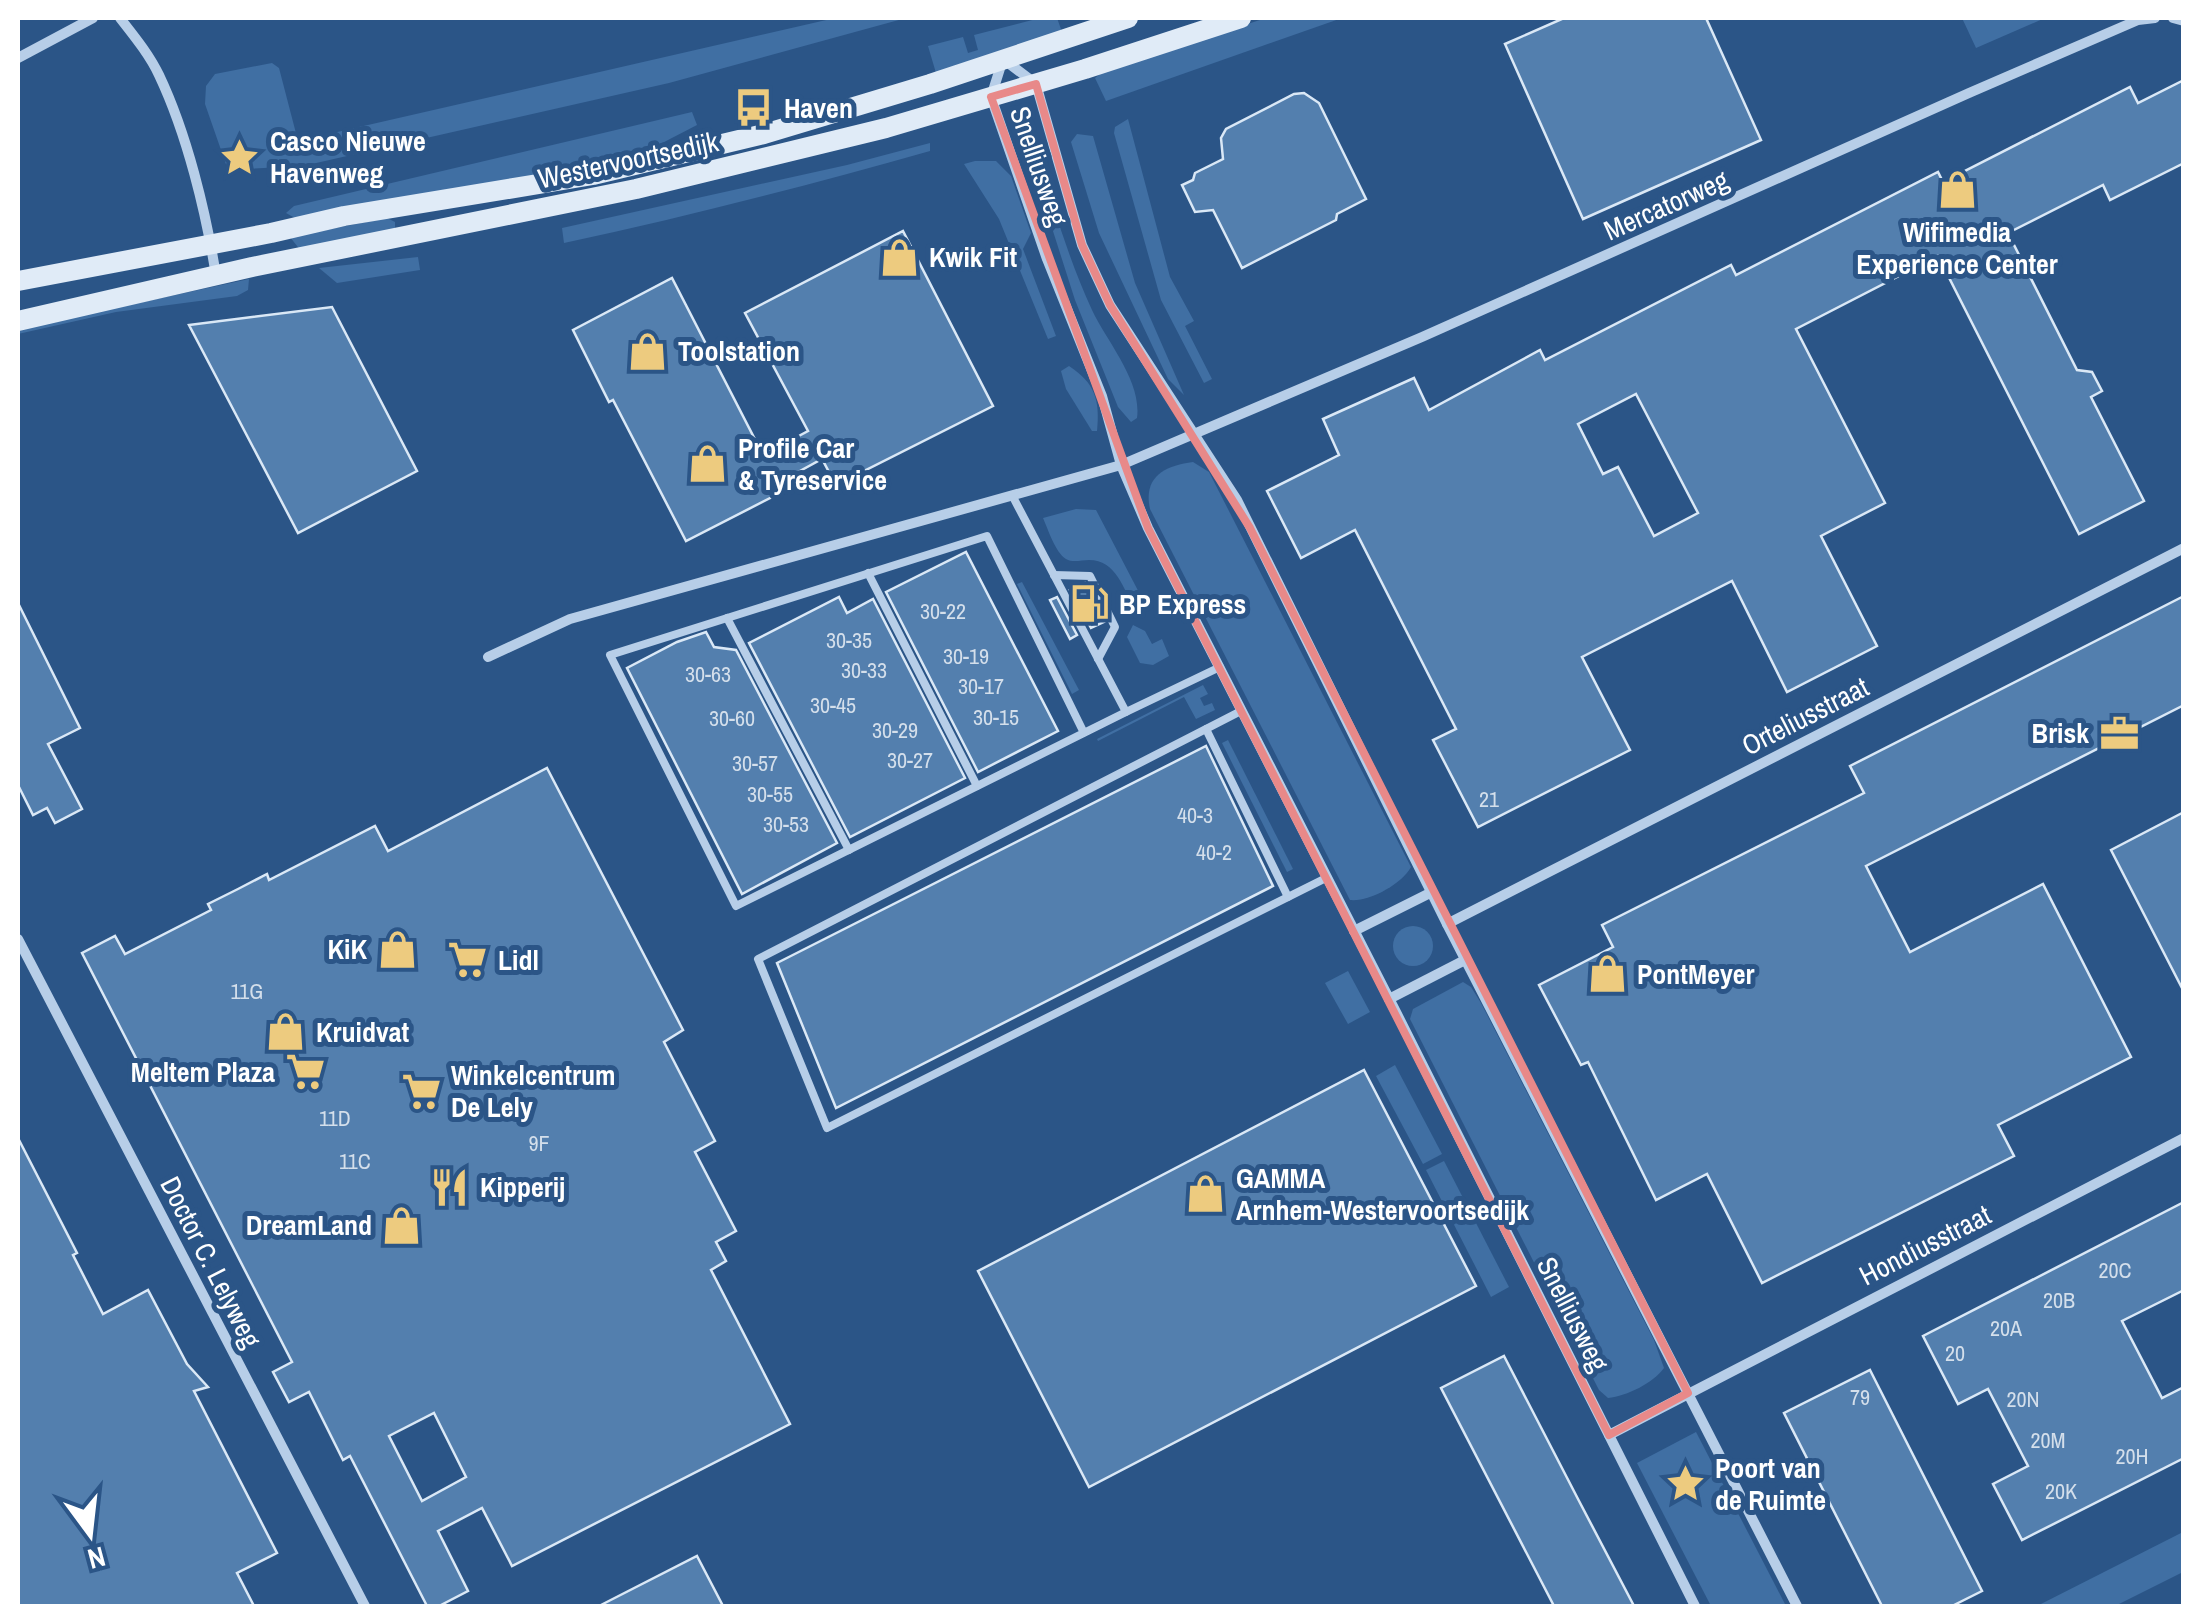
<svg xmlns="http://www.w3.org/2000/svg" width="2201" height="1624" viewBox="0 0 2201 1624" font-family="'Archivo Narrow',sans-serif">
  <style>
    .green { fill: #406fa3 }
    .building { fill: #537fae; stroke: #dae8f6; stroke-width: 2.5; fill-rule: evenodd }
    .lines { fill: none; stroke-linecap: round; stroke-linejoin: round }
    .service { stroke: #b7cee8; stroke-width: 8 }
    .minor { stroke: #b7cee8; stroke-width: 10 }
    .secondary { stroke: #e0ebf7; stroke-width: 20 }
    .marked { fill: none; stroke: #e88989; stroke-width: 8; stroke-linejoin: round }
    .labels { text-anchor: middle; stroke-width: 10; stroke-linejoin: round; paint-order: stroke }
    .number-label { font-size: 22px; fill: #d4dfeb }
    .poi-label { font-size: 28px; font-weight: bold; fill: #fff; stroke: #2b5587; text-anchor: start }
    .street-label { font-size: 28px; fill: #fff; stroke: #2b5587 }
  </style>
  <rect width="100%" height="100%" fill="#2b5587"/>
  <g class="green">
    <path d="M835,18H906L669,83L303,166L228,170L205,104L206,86L215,74L272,63L279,68L298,141Z"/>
    <path d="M1040,18H1057L1062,32L936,73L928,46L963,37L968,53L978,50L974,35Z"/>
    <path d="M1266,18H1342L1106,101L1095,78L1104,71Z"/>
    <path d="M1962,18H2045L1976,48Z"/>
    <path d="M692,112L697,125L641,154L608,164L295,218L286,213L294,206Z"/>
    <path d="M1128,119L1170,277L1194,321L1185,326L1212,379L1204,383L1161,300L1114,133L1115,127Z"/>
    <path d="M1077,134L1093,136L1135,283L1184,395L1168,379L1099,233L1071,142Z"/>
    <path d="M930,143V151C809,185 687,217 564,243L562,228L847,165Z"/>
    <path d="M1038,153C1053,207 1069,260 1092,310C1107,342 1142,381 1137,418L1131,422L1118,407L1075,300L1029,156Z"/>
    <path d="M975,161H996L1011,176L1031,233L1023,249L1056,336L1048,339L999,219L964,164Z"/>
    <path d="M387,218L395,222V229L301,251L290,237Z"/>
    <path d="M418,257L420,270L337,283L319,268Z"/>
    <path d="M249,279L248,290L237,296L116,312L18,334V329Z"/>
    <path d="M1069,366C1095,383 1100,400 1097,431H1092L1066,389L1061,371Z"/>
    <path d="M1193,462L1209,472L1411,867C1402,884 1369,902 1350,900L1150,509C1143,477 1164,466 1193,462Z"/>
    <path d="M1076,509L1096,510L1145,604L1134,609C1124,589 1116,560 1089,560C1081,560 1073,563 1066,559C1055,552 1048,529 1043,518Z"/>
    <path d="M1022,582L1079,690L1072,694L1017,584Z"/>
    <path d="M1133,625L1145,631L1152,644L1162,639L1169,656L1153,665L1140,663L1127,637Z"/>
    <path d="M1203,685L1208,694L1200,698L1204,706L1212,703L1215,710L1196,719L1184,697L1098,741L1097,739Z"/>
    <path d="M1228,740L1293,869L1287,872L1222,743Z"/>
    <circle cx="1413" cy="946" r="20"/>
    <path d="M1348,971L1370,1012L1348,1024L1325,983Z"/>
    <path d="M1463,982L1471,987L1481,1003L1654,1340L1664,1368C1653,1383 1627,1396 1608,1398L1599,1390L1410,1019L1413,1009Z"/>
    <path d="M1395,1065L1442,1154L1423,1164L1376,1076Z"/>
    <path d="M1444,1161L1509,1287L1491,1297L1426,1170Z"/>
    <path d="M1696,1432L1786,1606H1711L1637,1463Z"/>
    <path d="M2183,1532V1572L2115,1606H2037Z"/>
  </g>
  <g class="building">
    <path d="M1564,18H1706L1761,140L1583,219L1505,44Z"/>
    <path d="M2184,80V163L2110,200L2103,185L2008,233L2077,370L2092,372L2102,391L2091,397L2144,501L2079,534L1938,256L1796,329L1885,503L1821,536L1877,646L1787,692L1732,581L1582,657L1630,750L1478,827L1433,740L1456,729L1355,530L1301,558L1267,491L1339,455L1323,419L1414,378L1429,410L1540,350L1545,360L1731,265L1736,275L1938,172L1943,182L2130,87L2138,103ZM1636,394L1698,513L1654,536L1618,467L1603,474L1578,424Z"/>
    <path d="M1304,93L1319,103L1366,199L1337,214L1336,220L1242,268L1213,210L1195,212L1182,185L1193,180L1195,173L1223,159L1221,138L1226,129L1294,94Z"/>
    <path d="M903,231L993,406L836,485L822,459L778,483L782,492L686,541L613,400L609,402L573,330L672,278L763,455L808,431L745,313Z"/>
    <path d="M332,307L417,471L298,533L189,325Z"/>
    <path d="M966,552L1058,731L978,772L886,592Z"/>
    <path d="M1085,583L1104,622L1091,628L1070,590Z"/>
    <path d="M2184,596V705L1866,866L1910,952L2043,884L2131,1057L1998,1125L2014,1156L1762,1283L1707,1174L1656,1200L1588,1062L1581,1065L1539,985L1613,947L1602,925L1864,793L1850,766Z"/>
    <path d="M839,597L847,613L873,599L965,778L850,837L749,643Z"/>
    <path d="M1057,597L1077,635L1070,639L1050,600Z"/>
    <path d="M18,603L80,728L48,744L82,809L55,823L47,808L33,815L18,785Z"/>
    <path d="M706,632L714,647L736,650L837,843L742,894L627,668L677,642Z"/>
    <path d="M1206,746L1273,886L836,1108L777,963Z"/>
    <path d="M547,768L683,1030L664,1042L715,1141L695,1152L736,1231L716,1242L726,1261L711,1270L790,1424L512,1566L482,1508L438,1531L468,1591L439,1606H427L350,1456L343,1460L309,1392L289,1402L273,1372L292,1362L82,953L115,936L125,954L211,910L208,904L238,889L267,874L269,880L375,826L388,851ZM434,1413L466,1477L422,1501L389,1436Z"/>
    <path d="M2184,812V992L2111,850Z"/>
    <path d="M1364,1070L1476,1286L1089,1487L978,1271Z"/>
    <path d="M18,1138L77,1253L73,1255L103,1314L148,1290L187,1364L208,1387L194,1391L277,1553L237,1573L254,1606H18Z"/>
    <path d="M2184,1202V1290L2122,1321L2162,1398L2184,1387V1458L2022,1540L1993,1484L2028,1466L1988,1389L1958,1404L1923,1336Z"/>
    <path d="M1504,1356L1578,1499L1634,1606H1554L1441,1388Z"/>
    <path d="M1870,1370L1982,1591L1952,1606H1882L1784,1413Z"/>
    <path d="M697,1556L723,1606H599Z"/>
  </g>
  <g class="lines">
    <g class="service">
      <path d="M1013,497L1126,712L1220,667"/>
      <path d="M868,573L977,786"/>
      <path d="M1054,575L1090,576L1115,627L1098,659"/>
      <path d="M727,618L849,850"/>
      <path d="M1241,711L758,959L827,1128L1326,878"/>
      <path d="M1206,729L1288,897"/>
      <path d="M1084,733L987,536L610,655L736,906L1126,712"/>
    </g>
    <g class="minor">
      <path d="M120,18C134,36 149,54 159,75C187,134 206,212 216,276"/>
      <path d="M2173,18L2184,21"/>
      <path d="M18,58L93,18"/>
      <path d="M488,657L570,619L1121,465L1422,337L1969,93L2138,20L2155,18"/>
      <path d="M1447,924L2184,548"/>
      <path d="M1354,931L1432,892"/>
      <path d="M18,939L365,1606"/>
      <path d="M1389,999L1465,960"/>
      <path d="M1609,1435L2184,1138"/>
      <path d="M1695,1606L1396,1012L1148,528L1121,465L1102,396L1047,259L991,97L1003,59L1036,84L1082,245L1110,305L1237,500L1447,924L1797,1606"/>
    </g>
    <g class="secondary">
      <path d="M18,281L271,233L344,216L593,175L764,134L930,84L1128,18"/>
      <path d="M18,321L252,267L636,189L886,128L1085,69L1241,18"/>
    </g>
  </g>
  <path class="marked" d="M1036,84L1082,245L1110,305L1250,528L1688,1393L1609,1435L1148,528L991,97Z"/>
  <defs>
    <symbol id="bus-bare" viewBox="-9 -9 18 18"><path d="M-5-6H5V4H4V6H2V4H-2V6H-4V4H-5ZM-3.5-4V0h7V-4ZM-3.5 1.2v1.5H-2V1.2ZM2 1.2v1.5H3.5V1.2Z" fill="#edcb7f" stroke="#2b5587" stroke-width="2.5" paint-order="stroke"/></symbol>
    <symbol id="sight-bare" viewBox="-9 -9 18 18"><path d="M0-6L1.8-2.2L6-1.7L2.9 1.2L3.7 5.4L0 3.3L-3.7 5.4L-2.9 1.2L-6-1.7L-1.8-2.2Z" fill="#edcb7f" stroke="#2b5587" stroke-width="2.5" paint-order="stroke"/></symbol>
    <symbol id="shop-bare" viewBox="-9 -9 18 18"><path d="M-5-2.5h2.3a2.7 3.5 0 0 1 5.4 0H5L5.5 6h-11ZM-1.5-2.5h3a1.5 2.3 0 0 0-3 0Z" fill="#edcb7f" stroke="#2b5587" stroke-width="2.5" paint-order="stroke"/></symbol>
    <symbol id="fuel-bare" viewBox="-9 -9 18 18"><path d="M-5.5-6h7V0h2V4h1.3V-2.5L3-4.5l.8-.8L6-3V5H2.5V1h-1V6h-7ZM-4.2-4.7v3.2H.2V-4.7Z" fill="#edcb7f" stroke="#2b5587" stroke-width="2.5" paint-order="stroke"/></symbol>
    <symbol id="office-bare" viewBox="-9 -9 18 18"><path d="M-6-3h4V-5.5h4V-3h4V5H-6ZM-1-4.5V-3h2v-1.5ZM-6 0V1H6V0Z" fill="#edcb7f" stroke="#2b5587" stroke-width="2.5" paint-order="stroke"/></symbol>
    <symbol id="supermarket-bare" viewBox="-9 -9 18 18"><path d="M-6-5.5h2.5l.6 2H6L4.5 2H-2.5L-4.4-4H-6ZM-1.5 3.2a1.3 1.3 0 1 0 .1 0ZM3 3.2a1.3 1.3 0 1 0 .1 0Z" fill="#edcb7f" stroke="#2b5587" stroke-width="2.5" paint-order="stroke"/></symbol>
    <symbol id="restaurant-bare" viewBox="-9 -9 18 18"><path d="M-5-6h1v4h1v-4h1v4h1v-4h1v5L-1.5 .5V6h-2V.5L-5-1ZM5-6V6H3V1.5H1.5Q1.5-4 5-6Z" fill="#edcb7f" stroke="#2b5587" stroke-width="2.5" paint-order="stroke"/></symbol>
  </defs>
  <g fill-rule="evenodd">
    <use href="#bus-bare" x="726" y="80" width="55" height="55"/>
    <use href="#sight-bare" x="212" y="130" width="55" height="55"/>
    <use href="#shop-bare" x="1930" y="162" width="55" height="55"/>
    <use href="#shop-bare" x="872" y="230" width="55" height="55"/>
    <use href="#shop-bare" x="620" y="324" width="55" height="55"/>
    <use href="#shop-bare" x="680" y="436" width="55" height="55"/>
    <use href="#fuel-bare" x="1062" y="576" width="55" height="55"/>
    <use href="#office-bare" x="2092" y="706" width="55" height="55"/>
    <use href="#shop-bare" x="370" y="922" width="55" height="55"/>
    <use href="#supermarket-bare" x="440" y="932" width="55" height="55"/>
    <use href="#shop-bare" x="1580" y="946" width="55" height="55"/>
    <use href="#shop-bare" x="258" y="1004" width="55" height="55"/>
    <use href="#supermarket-bare" x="278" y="1044" width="55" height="55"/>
    <use href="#supermarket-bare" x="394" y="1064" width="55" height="55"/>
    <use href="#restaurant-bare" x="422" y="1160" width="55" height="55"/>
    <use href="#shop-bare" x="1178" y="1166" width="55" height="55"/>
    <use href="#shop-bare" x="374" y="1198" width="55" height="55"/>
    <use href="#sight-bare" x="1658" y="1456" width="55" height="55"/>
  </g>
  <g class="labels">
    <g class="number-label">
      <text x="943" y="619">30-22</text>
      <text x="849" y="648">30-35</text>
      <text x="966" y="664">30-19</text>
      <text x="864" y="678">30-33</text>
      <text x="708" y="682">30-63</text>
      <text x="981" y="694">30-17</text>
      <text x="833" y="713">30-45</text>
      <text x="996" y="725">30-15</text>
      <text x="732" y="726">30-60</text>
      <text x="895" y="738">30-29</text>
      <text x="910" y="768">30-27</text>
      <text x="755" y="771">30-57</text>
      <text x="770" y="802">30-55</text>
      <text x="1489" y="807">21</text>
      <text x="1195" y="823">40-3</text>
      <text x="786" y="832">30-53</text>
      <text x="1214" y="860">40-2</text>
      <text x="247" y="999">11G</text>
      <text x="335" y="1126">11D</text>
      <text x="539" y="1151">9F</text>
      <text x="355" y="1169">11C</text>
      <text x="2115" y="1278">20C</text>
      <text x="2059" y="1308">20B</text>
      <text x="2006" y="1336">20A</text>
      <text x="1955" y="1361">20</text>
      <text x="1860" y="1405">79</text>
      <text x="2023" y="1407">20N</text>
      <text x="2048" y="1448">20M</text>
      <text x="2132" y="1464">20H</text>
      <text x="2061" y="1499">20K</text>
    </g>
    <g class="poi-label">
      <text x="784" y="118">Haven</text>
      <text x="270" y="151">Casco Nieuwe<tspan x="270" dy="32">Havenweg</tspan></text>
      <text x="1957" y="242" text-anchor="middle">Wifimedia<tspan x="1957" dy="32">Experience Center</tspan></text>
      <text x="929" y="267">Kwik Fit</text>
      <text x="678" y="361">Toolstation</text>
      <text x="738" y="458">Profile Car<tspan x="738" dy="32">&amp; Tyreservice</tspan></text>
      <text x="1119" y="614">BP Express</text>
      <text x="2089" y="743" text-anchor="end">Brisk</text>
      <text x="367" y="959" text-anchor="end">KiK</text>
      <text x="498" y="970">Lidl</text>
      <text x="1637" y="984">PontMeyer</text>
      <text x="316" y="1042">Kruidvat</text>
      <text x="275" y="1082" text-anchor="end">Meltem Plaza</text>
      <text x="451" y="1085">Winkelcentrum<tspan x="451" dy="32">De Lely</tspan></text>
      <text x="1236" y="1188">GAMMA<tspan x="1236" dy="32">Arnhem-Westervoortsedijk</tspan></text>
      <text x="480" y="1197">Kipperij</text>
      <text x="372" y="1235" text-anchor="end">DreamLand</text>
      <text x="1715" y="1478">Poort van<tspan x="1715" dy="32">de Ruimte</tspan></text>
    </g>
    <g class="street-label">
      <text transform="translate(628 160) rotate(-12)" y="10">Westervoortsedijk</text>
      <text transform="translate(1039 166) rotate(71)" y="10">Snelliusweg</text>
      <text transform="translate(1666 205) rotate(-24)" y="10">Mercatorweg</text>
      <text transform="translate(1805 716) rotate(-27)" y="10">Orteliusstraat</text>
      <text transform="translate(1925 1245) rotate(-27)" y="10">Hondiusstraat</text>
      <text transform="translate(211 1262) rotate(63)" y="10">Doctor C. Lelyweg</text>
      <text transform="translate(1573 1314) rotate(63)" y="10">Snelliusweg</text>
    </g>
  </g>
  <rect width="2201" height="1624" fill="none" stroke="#ffffff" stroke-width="40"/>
  <g transform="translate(90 1534) rotate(165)" stroke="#2b5587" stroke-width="8" paint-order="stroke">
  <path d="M0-8L18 38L0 25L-18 38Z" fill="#ffffff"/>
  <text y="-15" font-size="28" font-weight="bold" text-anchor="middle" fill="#ffffff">N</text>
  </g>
</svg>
